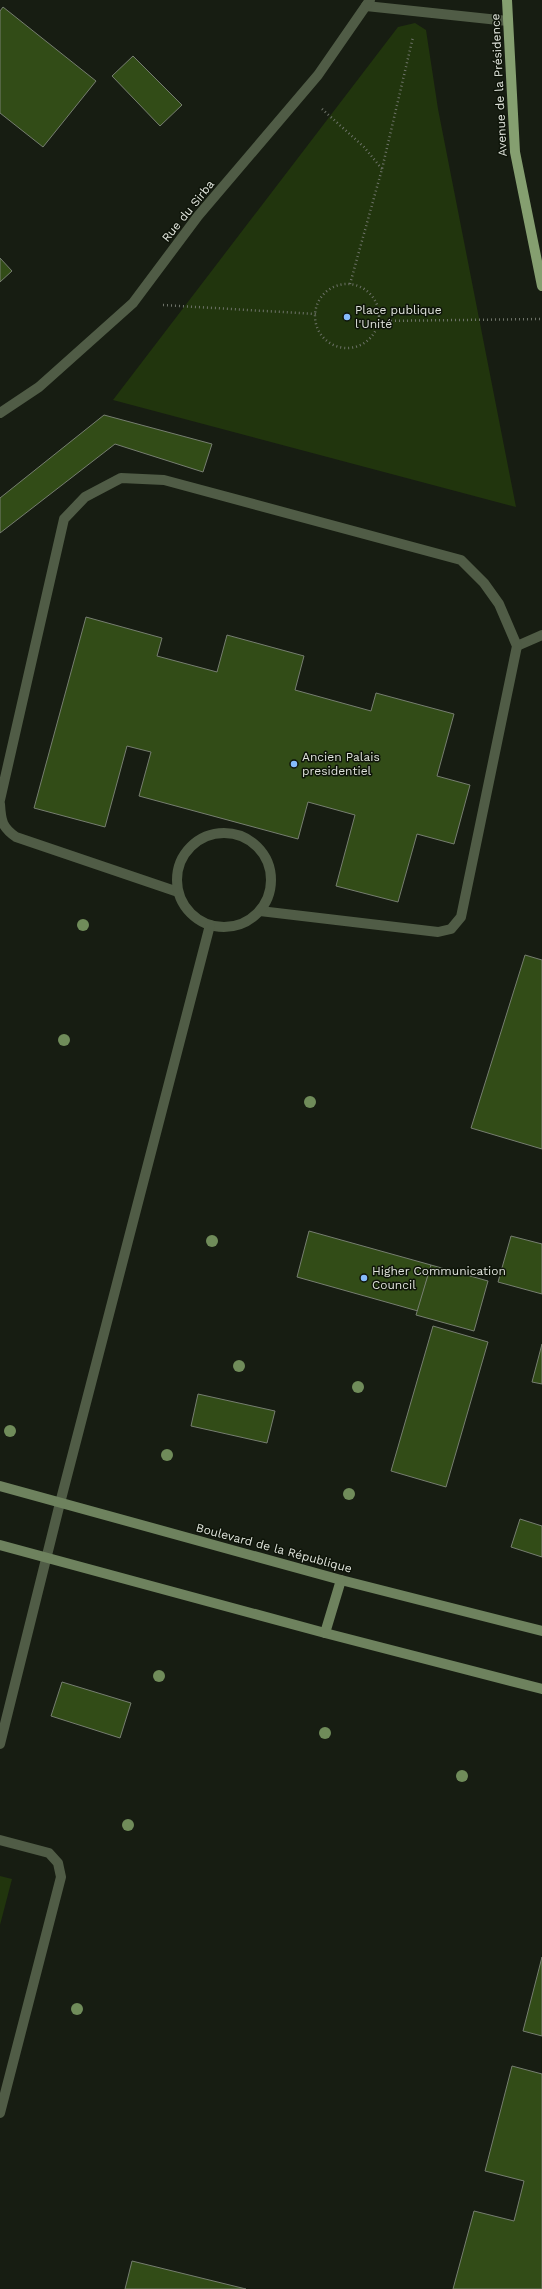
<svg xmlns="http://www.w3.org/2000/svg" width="542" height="2289" viewBox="0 0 542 2289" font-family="'Work Sans',sans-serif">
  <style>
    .green { fill: #21350d }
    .building { fill: #324c17; stroke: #767e70 }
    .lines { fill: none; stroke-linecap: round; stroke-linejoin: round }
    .path { stroke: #6e7369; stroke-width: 2.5; stroke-dasharray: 1 3; stroke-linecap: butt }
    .lane { stroke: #505c46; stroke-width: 10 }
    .secondary { stroke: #6e825e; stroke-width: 10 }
    .primary { stroke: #859f70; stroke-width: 10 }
    .tree { fill: #708c5a }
    .poi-dot { fill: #85bbfb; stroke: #0e1409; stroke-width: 1.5 }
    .labels { text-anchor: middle; stroke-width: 3; stroke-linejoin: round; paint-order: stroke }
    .street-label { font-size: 12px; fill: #dee2da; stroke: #0e1409 }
    .poi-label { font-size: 12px; fill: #dee2da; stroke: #0e1409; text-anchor: start }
  </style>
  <rect width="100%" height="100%" fill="#171d12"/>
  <g class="green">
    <path d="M415,23L426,30L438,109L516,507L113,400L398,27Z"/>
    <path d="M0,1876L12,1879L0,1925Z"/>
  </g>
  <g class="building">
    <path d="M3,7L96,81L43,147L0,113V11Z"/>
    <path d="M133,56L182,105L160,126L112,76Z"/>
    <path d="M0,258L12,271L0,282Z"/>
    <path d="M104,415L212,444L203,472L115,444L0,533V498Z"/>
    <path d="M86,617L162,638L157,656L217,672L227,635L304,656L295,690L371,711L376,693L454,714L437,776L470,785L454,844L417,834L398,902L336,886L355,815L308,802L298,839L139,796L151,752L127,746L105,827L34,808Z"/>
    <path d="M525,955L542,960V1149L471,1128Z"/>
    <path d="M309,1231L431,1265L418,1311L297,1277Z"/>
    <path d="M511,1236L542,1244V1294L498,1282Z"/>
    <path d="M431,1265L488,1281L474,1331L416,1315Z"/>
    <path d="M433,1326L488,1342L446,1487L391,1471Z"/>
    <path d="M542,1344V1384L532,1382Z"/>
    <path d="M198,1394L275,1411L267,1443L191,1426Z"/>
    <path d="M520,1519L542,1526V1557L511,1547Z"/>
    <path d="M62,1682L131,1703L120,1738L51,1716Z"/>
    <path d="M542,1957V2036L523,2031Z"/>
    <path d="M512,2066L542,2074V2289H453L474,2211L514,2221L524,2181L485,2171Z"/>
    <path d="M132,2261L246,2289H125Z"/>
  </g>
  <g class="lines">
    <g class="path">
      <path d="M322,109L364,147L382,169"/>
      <path d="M350,284L382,169L413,37"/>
      <circle cx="347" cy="316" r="32"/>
      <path d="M163,305L316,314"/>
      <path d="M379,321L542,319"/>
    </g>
    <g class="lane">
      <path d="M366,6L508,21"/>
      <path d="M0,413L39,387L133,303L198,216L318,75L370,0"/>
      <path d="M517,646L542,635"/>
      <path d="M0,800L64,519L85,497L121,478L164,480L461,560L484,583L499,604L517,646L461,917L451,929L438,932L260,911"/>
      <path d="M0,804C1,821 2,827 16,837L178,892"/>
      <circle cx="224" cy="880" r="47"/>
      <path d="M0,1744L60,1503L210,925"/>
      <path d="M0,1840L49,1853L58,1863L61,1877L0,2113"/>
    </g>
    <g class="secondary">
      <path d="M0,1486L341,1580L542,1631"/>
      <path d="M0,1545L325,1633L542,1689"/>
      <path d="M325,1633L341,1580"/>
    </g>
    <path class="primary" d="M507,0L515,152L542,286"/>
  </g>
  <g class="tree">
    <circle cx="83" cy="925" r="6"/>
    <circle cx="64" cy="1040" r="6"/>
    <circle cx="310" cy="1102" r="6"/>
    <circle cx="212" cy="1241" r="6"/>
    <circle cx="239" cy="1366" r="6"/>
    <circle cx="358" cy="1387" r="6"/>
    <circle cx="10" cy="1431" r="6"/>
    <circle cx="167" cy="1455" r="6"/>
    <circle cx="349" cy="1494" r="6"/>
    <circle cx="159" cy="1676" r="6"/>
    <circle cx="325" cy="1733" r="6"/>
    <circle cx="462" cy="1776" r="6"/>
    <circle cx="128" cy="1825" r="6"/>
    <circle cx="77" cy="2009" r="6"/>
  </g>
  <g class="poi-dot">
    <circle cx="347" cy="317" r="4"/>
    <circle cx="294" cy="764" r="4"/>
    <circle cx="364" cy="1278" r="4"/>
  </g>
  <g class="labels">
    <g class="street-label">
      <text transform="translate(499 85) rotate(-93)" y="4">Avenue de la Présidence</text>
      <text transform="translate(188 211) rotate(-51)" y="4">Rue du Sirba</text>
      <text transform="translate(274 1548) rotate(15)" y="4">Boulevard de la République</text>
    </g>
    <g class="poi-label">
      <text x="355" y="314">Place publique<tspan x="355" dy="14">l'Unité</tspan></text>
      <text x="302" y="761">Ancien Palais<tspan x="302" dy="14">presidentiel</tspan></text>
      <text x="372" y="1275">Higher Communication<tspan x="372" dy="14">Council</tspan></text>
    </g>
  </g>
</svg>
